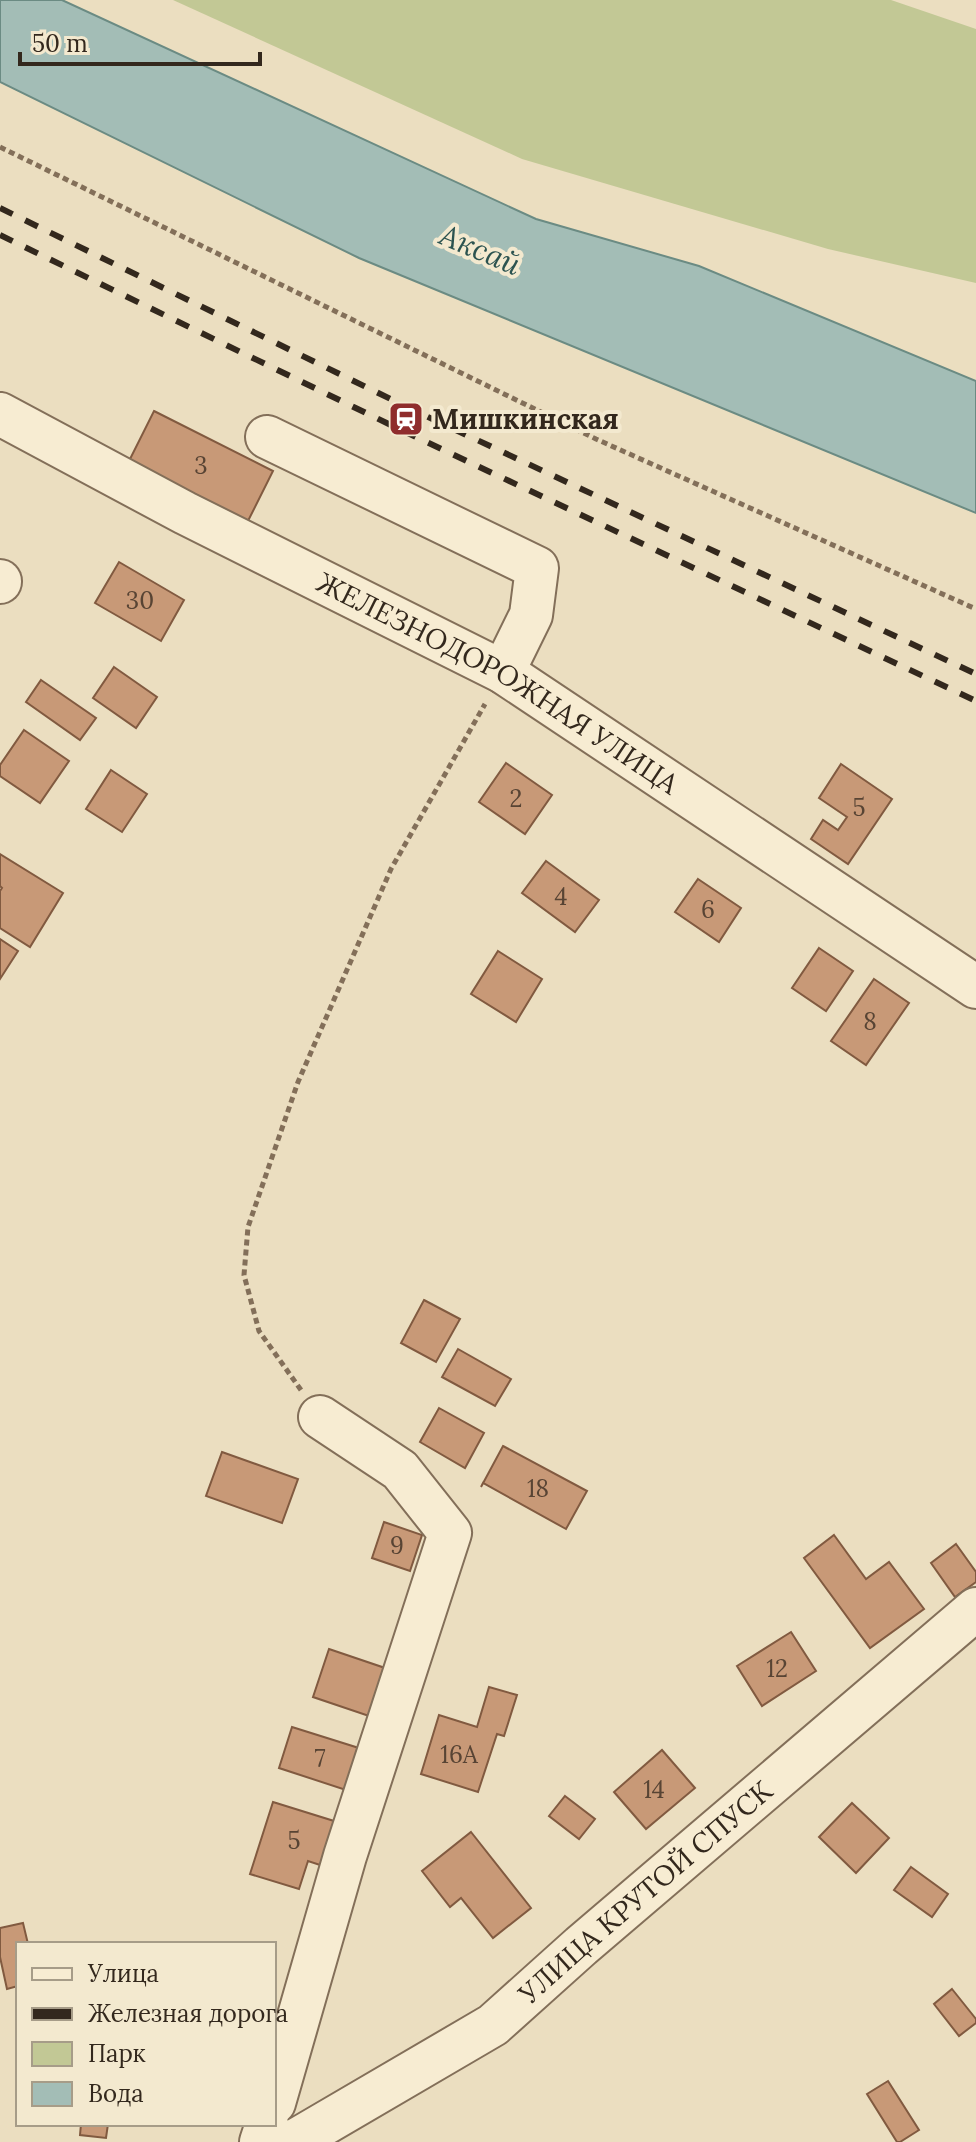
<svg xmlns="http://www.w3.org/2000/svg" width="976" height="2142" viewBox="0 0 976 2142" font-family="Lora,serif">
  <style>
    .green { fill: #c2c895 }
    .water { fill: #a3bdb6; stroke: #6b8b83; stroke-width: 2 }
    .building { fill: #c89977; stroke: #815a40; stroke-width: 2 }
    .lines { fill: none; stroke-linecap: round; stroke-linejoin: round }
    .minor-casing { stroke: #836f59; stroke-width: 46 }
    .path { stroke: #836f59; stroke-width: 5; stroke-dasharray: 6 4; stroke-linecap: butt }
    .minor { stroke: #f7ecd2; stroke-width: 42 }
    .rail { stroke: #33281d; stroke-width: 6; stroke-dasharray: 14 14; stroke-linecap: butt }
    .labels { text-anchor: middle; stroke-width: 8; stroke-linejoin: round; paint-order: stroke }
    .number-label { font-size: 24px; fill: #584434 }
    .poi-label { font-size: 28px; font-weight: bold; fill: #33281d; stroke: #f3e9cf; text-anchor: start }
    .street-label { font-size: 28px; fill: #33281d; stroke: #f3e9cf }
    .water-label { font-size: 30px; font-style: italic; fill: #2c5350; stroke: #f3e9cf }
  </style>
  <rect width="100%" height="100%" fill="#ebdec0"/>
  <path class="green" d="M173,0H891L976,29V283L828,249L522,159Z"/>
  <path class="water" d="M0,0H62L536,219L699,266L976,381V513L359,258L0,82Z"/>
  <g class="building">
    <path d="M154,411L273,471L248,521L129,461Z"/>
    <path d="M119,562L184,600L161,641L95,603Z"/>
    <path d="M114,667L157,697L136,728L93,698Z"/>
    <path d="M41,680L96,718L80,740L26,702Z"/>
    <path d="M24,730L69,761L40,803L0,776V765Z"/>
    <path d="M506,763L552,795L525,834L479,802Z"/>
    <path d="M841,764L892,799L848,864L811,839L823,820L838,830L847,817L819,798Z"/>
    <path d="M111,770L147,794L122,832L86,809Z"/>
    <path d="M0,854L63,893L30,947L0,928V891L2,888L0,886Z"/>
    <path d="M546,861L599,900L575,932L522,893Z"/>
    <path d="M698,879L741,908L719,942L675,912Z"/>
    <path d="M0,939L18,951L0,979Z"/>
    <path d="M819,948L853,971L826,1011L792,988Z"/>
    <path d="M498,951L542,979L516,1022L471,994Z"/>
    <path d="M874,979L909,1003L866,1065L831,1041Z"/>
    <path d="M424,1300L460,1319L436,1362L401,1343Z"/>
    <path d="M458,1349L511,1379L495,1406L442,1377Z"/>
    <path d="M439,1408L484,1433L465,1468L420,1442Z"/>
    <path d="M503,1446L587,1491L566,1529L483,1483L481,1487Z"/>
    <path d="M222,1452L298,1479L282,1523L206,1496Z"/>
    <path d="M384,1522L422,1535L410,1571L372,1558Z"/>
    <path d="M834,1535L866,1579L889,1562L924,1609L870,1648L804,1558Z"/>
    <path d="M956,1544L976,1572V1582L955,1597L931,1563Z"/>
    <path d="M791,1632L816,1671L762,1706L737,1666Z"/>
    <path d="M329,1649L385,1668L369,1716L313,1697Z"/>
    <path d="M489,1687L517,1695L504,1736L497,1734L478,1792L421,1774L439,1715L477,1727Z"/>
    <path d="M292,1727L362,1749L349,1791L279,1768Z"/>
    <path d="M662,1750L695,1788L646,1829L614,1792Z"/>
    <path d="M565,1796L595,1819L579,1839L549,1816Z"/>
    <path d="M273,1802L334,1821L320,1865L308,1861L299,1889L250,1874Z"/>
    <path d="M852,1803L889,1838L856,1873L819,1837Z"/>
    <path d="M471,1832L531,1908L493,1938L461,1898L450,1907L422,1871Z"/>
    <path d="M911,1867L948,1894L932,1917L894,1890Z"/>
    <path d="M23,1923L28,1944H18V1986L7,1989L0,1957V1928Z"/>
    <path d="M952,1989L976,2019V2023L959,2036L934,2004Z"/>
    <path d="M888,2081L919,2130L900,2142H897L867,2094Z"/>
    <path d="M81,2124H108L106,2138L80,2135Z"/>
  </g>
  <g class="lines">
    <defs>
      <g id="minor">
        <path id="s1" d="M0,414L185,513L503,672L976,987"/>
        <path d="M267,437L537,568L531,615L503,672"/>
        <path d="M0,581V582"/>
        <path d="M274,2103L345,1856L450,1533L400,1470L320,1417"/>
        <path d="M261,2142L267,2124"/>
        <path id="s2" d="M293,2142L493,2025L581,1946L976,1609"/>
      </g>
    </defs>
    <use href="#minor" class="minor-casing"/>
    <g class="path">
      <path d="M0,147L596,439L976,609"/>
      <path d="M301,1390L259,1331L244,1275L248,1227L298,1082L391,869L485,704"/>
    </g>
    <use href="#minor" class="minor"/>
    <g class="rail">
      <path d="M0,208L411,409L976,674"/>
      <path d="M0,235L401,430L976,701"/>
    </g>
  </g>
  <defs>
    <symbol id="station-square" viewBox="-11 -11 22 22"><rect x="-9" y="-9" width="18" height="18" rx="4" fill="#8f2c2c" stroke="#f3e9cf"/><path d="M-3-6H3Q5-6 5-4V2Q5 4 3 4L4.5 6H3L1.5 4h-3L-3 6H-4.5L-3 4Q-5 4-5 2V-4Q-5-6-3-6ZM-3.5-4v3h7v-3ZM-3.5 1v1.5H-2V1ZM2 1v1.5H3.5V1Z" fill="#fff"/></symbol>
  </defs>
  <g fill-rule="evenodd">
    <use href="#station-square" x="386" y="399" width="40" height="40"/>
  </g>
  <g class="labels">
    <g class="number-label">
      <text x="201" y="474">3</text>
      <text x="140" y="609">30</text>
      <text x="516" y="807">2</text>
      <text x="859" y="816">5</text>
      <text x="561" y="905">4</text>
      <text x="708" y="918">6</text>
      <text x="870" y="1030">8</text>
      <text x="538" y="1497">18</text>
      <text x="397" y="1554">9</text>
      <text x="777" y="1677">12</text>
      <text x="459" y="1763">16А</text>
      <text x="320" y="1767">7</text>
      <text x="654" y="1798">14</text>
      <text x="294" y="1849">5</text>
    </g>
    <g class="poi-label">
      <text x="432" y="429">Мишкинская</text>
    </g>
    <g class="street-label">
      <text dy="10" stroke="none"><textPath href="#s1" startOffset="566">ЖЕЛЕЗНОДОРОЖНАЯ УЛИЦА</textPath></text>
      <text dy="10" stroke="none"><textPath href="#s2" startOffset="434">УЛИЦА КРУТОЙ СПУСК</textPath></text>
    </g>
    <g class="water-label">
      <text transform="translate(480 250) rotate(23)" y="10">Аксай</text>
    </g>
  </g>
  <rect x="16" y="1942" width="260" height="184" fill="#f3e9cf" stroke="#a69c88" stroke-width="2"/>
  <rect x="32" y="1968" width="40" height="12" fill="#f7ecd2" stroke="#a69c88" stroke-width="2"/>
  <text x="88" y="1982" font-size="24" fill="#33281d">Улица</text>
  <rect x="32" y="2008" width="40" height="12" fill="#33281d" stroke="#a69c88" stroke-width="2"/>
  <text x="88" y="2022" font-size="24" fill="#33281d">Железная дорога</text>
  <rect x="32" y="2042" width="40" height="24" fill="#c2c895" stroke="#a69c88" stroke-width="2"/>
  <text x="88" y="2062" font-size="24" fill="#33281d">Парк</text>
  <rect x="32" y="2082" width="40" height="24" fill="#a3bdb6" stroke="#a69c88" stroke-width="2"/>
  <text x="88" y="2102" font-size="24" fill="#33281d">Вода</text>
  <path d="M20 52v12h240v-12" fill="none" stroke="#33281d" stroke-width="4"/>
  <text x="32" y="52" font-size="24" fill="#33281d" stroke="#f3e9cf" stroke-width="6" paint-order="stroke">50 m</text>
</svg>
